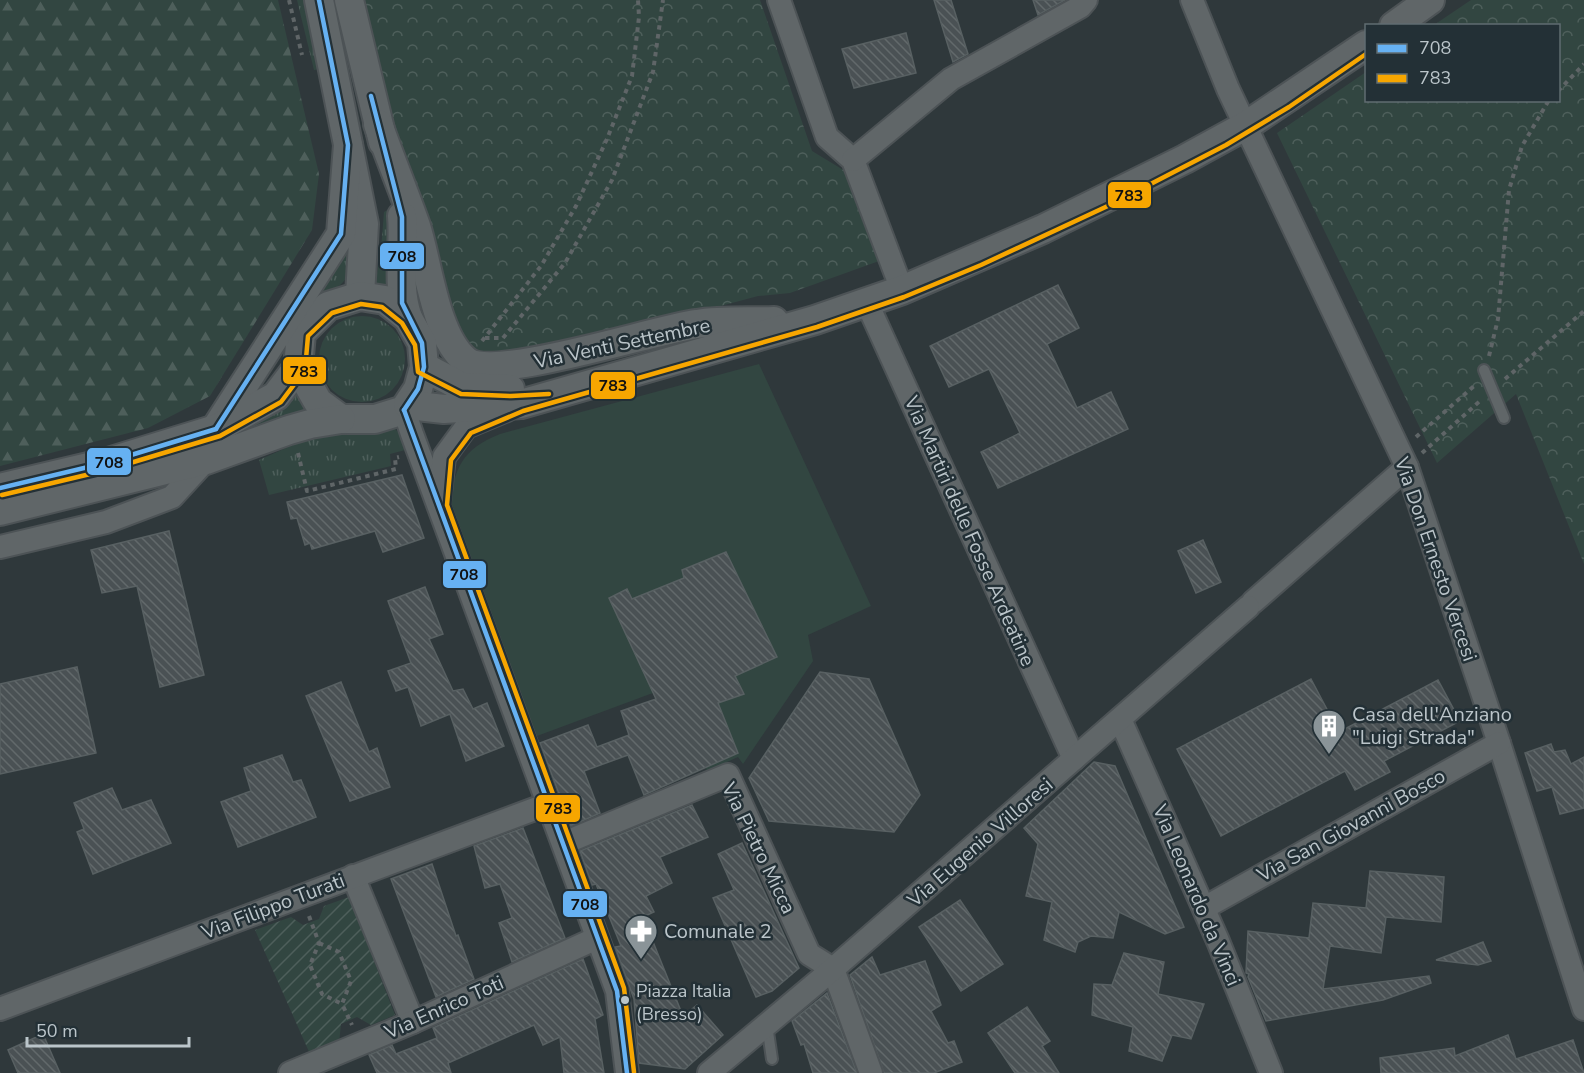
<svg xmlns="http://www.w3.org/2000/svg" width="1584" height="1073" viewBox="0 0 1584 1073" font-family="'Nunito Sans',sans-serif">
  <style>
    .grass { fill: url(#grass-tufts) }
    .forest { fill: url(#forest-firs) }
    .park { fill: url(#park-crowns) }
    .garden { fill: url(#garden-furrows) }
    .pitch { fill: #324641 }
    .building { fill: url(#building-back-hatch); stroke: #586062; stroke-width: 1.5 }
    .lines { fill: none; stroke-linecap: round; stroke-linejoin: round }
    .service-casing { stroke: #4d5356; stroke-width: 14 }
    .minor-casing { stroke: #4d5356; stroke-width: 26 }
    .tertiary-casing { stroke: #4d5356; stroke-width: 32 }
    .path { stroke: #5f6567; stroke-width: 4; stroke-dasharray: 4.5 4.5; stroke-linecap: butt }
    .service { stroke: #606668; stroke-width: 10 }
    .minor { stroke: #606668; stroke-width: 22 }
    .tertiary { stroke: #606668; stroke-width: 28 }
    .bus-1-casing { stroke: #233036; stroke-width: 9 }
    .bus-2-casing { stroke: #233036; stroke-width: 9 }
    .bus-1 { stroke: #66b1f2; stroke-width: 4.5 }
    .bus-2 { stroke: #f7a600; stroke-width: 4.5 }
    .bus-dot { fill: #bbc5ca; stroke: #233036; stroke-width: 2 }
    .labels { text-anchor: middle; stroke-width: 5; stroke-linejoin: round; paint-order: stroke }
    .bus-label { font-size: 18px; fill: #bbc5ca; stroke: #233036; text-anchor: start }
    .street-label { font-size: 20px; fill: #bbc5ca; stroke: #233036 }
    .poi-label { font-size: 20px; fill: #bbc5ca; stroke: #233036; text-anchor: start }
    .line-badge { stroke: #233036; stroke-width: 2 }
    .pale-badge-label { font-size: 16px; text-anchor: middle; font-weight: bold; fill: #111 }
  </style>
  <defs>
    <pattern id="grass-tufts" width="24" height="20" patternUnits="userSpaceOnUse" patternTransform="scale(1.5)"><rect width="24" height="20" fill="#324641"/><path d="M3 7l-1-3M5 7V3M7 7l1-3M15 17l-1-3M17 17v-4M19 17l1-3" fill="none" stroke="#4e5f5b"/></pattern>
    <pattern id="forest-firs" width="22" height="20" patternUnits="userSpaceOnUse" patternTransform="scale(1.5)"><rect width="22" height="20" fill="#324641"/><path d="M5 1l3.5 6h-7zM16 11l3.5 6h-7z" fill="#4e5f5b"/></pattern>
    <pattern id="park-crowns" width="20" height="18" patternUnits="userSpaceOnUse" patternTransform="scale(1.5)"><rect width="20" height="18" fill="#324641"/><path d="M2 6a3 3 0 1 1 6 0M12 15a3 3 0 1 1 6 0" fill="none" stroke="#4e5f5b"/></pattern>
    <pattern id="garden-furrows" width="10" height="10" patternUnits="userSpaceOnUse" patternTransform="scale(1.5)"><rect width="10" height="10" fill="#324641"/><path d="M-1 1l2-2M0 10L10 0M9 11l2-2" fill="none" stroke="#4e5f5b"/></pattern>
    <pattern id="building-back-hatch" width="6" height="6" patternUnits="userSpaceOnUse" patternTransform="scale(1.5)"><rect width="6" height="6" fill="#4a5154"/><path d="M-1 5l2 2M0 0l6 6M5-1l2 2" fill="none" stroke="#62696b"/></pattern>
  </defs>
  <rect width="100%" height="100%" fill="#2f383b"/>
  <g class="grass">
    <path d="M297,0H308L320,69L314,70Z"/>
    <path d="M389,209L393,214L391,289L375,285L381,250L384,212Z"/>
    <path d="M348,235L356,246C352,258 350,278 340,285C331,292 320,295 310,302Z"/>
    <circle cx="362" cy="359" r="43"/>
    <path d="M293,387L306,412L244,439L240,430Z"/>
    <path d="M334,429C346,433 358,436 370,433C379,432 386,429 395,429L401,435L405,450L390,454L391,466L269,495L259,460L322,432Z"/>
  </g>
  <path class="forest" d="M0,0H278L319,174L312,230L210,396L148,428L0,466Z"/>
  <g class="park">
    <path d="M358,0H760L812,151L845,171L879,261L790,293L758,296L702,311L498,359L464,346L385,116Z"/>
    <path d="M1471,0H1584V564L1516,394L1437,463L1277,133L1366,72V100H1558V26L1434,25Z"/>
  </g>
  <path class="garden" d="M349,897L395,1015L371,1025L357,1017L341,1024L339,1043L310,1054L255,930L291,917L303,925L319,919L324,906Z"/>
  <path class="pitch" d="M759,364L871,606L808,635L813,661L743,764L738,757L707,771L669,687L537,736L449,508C455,467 461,450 500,434Z"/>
  <g class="building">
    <path d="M934,0H951L968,54L953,62Z"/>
    <path d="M1033,0H1065L1038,15Z"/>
    <path d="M906,33L916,73L854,88L842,49Z"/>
    <path d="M1058,285L1079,328L1047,344L1077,408L1111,392L1128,429L998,488L981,452L1020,433L989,369L949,387L930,346Z"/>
    <path d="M402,475L424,538L383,552L375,531L312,549L310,543L305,545L297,518L291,519L287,502Z"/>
    <path d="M169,531L204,675L160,687L137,586L102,593L91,550Z"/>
    <path d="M1203,540L1221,582L1196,593L1178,551Z"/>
    <path d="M726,552L777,657L735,676L744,694L718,703L738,753L644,795L628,755L584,771L600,813L571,826L540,743L588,725L597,747L629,735L621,711L656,699L609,598L627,589L632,599L684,578L682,570Z"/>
    <path d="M425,587L443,634L429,639L453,691L463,689L473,709L487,703L504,746L466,761L450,714L421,726L408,687L396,691L388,671L411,663L388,601Z"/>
    <path d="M77,667L96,753L0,774V684Z"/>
    <path d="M820,672L869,679L920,795L894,832L769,821L749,778Z"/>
    <path d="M1311,679L1339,732L1438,680L1460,721L1384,761L1390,772L1355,790L1345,771L1221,836L1177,749Z"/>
    <path d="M341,682L369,752L377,748L390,787L350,801L306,696Z"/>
    <path d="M1551,744L1554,752L1565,750L1571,764L1584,757V808L1560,814L1552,787L1537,791L1525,753Z"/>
    <path d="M282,755L293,782L301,780L316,817L238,847L221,802L251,791L244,768Z"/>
    <path d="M1094,762L1115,766L1184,927L1165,934L1119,912L1113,938L1091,936L1078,942L1075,952L1044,940L1052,902L1026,896L1038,844L1024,828Z"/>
    <path d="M112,788L122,810L151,800L171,843L93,874L77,832L84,829L74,803Z"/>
    <path d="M692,805L708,837L660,857L672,883L646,896L654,912L643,917L683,1016L697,1005L723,1035L685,1069L639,1063L634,999L615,947L621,946L596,884L592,885L580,851Z"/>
    <path d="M523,828L565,938L512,962L499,923L512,918L500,884L485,888L474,846Z"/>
    <path d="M742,843L799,968L772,991L756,997L713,898L734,890L718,854Z"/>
    <path d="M432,864L456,936L458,935L474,979L436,997L391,879Z"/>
    <path d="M1370,871L1444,877L1441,922L1386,917L1381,953L1330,946L1323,989L1429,976L1431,983L1383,1000L1266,1021L1248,977L1249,974L1246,973L1248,931L1309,938L1313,903L1366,908Z"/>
    <path d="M960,900L1003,964L961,991L919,927Z"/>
    <path d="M1483,942L1491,961L1478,965L1436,960Z"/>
    <path d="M1124,953L1164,962L1158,994L1204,1004L1191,1039L1172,1035L1162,1061L1129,1051L1133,1027L1092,1015L1094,984L1112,985Z"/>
    <path d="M872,957L880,975L925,961L941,1005L931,1011L948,1043L954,1041L962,1062L934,1073H884L850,975Z"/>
    <path d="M583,959L603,1015L595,1019L604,1073H564L560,1037L543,1045L534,1025L448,1063L451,1073H377L369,1055L392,1045L396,1054L437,1038L433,1028Z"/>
    <path d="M827,993L857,1073H813L804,1044L801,1045L792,1021Z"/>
    <path d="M1027,1007L1050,1041L1042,1046L1059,1073H1015L988,1033Z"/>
    <path d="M43,1034L60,1073H18L8,1050Z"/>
    <path d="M1508,1035L1516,1059L1573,1040L1584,1073H1381L1380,1058L1454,1048L1455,1056Z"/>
  </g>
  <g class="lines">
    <defs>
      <g id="service">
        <path d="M1484,370L1504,418"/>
        <path d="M767,1025L772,1059"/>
      </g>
      <g id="minor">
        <path d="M779,0L827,137L853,160L902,290"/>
        <path d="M1192,0L1228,89L1407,467L1499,743L1584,1009"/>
        <path d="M853,160L951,79L1080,7L1086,0"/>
        <path d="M867,303L1074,759"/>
        <path d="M404,410L412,434L617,991L627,1073"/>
        <path d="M439,501L444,457L466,427L507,410"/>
        <path d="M0,547L106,522L172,497L206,460"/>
        <path d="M1253,602L1407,467"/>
        <path d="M1120,719L1218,941L1271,1073"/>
        <path d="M564,843L728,775L809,954L833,969"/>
        <path d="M353,876L413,1022"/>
        <path d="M1204,908L1499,743"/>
        <path d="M833,969L871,1073"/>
        <path d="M0,1009L548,804"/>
        <path d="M290,1073L413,1022L597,938"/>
        <path d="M709,1073L833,969L1248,607"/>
      </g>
      <g id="tertiary">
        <path d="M319,0L364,224L360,296"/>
        <path d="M349,0L383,142"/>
        <path d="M1394,26L1430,0"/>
        <path d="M378,124C390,158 404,192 416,226C428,263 435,336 466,361C493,383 656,329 697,324C721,320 749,322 774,321"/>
        <path d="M402,216C405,250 396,285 408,318"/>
        <path d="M360,296L385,300L408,318L422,343L424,367L418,389L404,410L375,419H341L318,402L298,367L301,333L328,306Z"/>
        <path d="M424,367L462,387L510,389"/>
        <path d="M408,405L444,409L521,404L815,320L902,290L1043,229L1185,159L1247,125L1366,45"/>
        <path d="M218,425L341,234L348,145"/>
        <path d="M0,488L105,463L216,429L276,396L298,367"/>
        <path d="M0,511L206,460L289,430L310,424L341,419"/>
      </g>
    </defs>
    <use href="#service" class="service-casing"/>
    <use href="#minor" class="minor-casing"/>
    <use href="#tertiary" class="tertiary-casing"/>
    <g class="path">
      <path d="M289,0L302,55"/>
      <path d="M1558,91L1584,64"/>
      <path d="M485,338H503L565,263L612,180L653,72L663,0"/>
      <path d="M482,341L541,266L576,206L607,139L632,76L639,17L638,0"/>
      <path d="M1489,356L1498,319L1509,190L1522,146L1549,100"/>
      <path d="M1505,379L1584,311"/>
      <path d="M1416,437L1474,386"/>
      <path d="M298,453L307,491L396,469L395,458L399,457"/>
      <path d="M1422,453L1481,400"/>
      <path d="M309,916L319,943L310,965L322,994L342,1004"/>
      <path d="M319,943L339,952L351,981L342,1004L352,1025"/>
    </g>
    <use href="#service" class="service"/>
    <use href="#minor" class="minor"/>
    <use href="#tertiary" class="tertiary"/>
    <defs>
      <g id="bus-1">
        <path d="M371,96L402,217V303L422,343L424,367L418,389L404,410"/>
        <path d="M404,410L617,991L627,1073"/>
        <path d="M216,429L341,234L348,145L319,0"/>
        <path d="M0,488L105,463L216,429"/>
      </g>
      <g id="bus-2">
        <path d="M2,495L107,470L220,436L281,402L305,370L308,336L332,313L361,304L382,307L402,323L415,345L418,372L461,394L511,396L549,394"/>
        <path d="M634,1072L624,988L447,505L451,460L471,433L523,411L817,327L904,297L981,265L1112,204L1226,145L1289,107L1366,54"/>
      </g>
    </defs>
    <use href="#bus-1" class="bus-1-casing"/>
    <use href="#bus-2" class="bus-2-casing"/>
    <use href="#bus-1" class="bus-1"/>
    <use href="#bus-2" class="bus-2"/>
  </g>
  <defs>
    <symbol id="building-pin" viewBox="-11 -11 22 30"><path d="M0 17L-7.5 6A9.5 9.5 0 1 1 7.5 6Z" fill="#8a9498" stroke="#233036"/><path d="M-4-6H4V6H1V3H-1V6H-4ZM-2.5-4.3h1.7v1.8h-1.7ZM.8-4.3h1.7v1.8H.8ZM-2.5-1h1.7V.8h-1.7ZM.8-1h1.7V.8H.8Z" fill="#fff"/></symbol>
    <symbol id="pharmacy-pin" viewBox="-11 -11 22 30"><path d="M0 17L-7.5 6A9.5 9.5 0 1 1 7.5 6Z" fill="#8a9498" stroke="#233036"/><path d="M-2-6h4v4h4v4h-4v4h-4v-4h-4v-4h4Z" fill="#fff"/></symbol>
  </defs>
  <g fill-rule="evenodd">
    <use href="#building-pin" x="1310" y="707" width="38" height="52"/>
    <use href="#pharmacy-pin" x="622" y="912" width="38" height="52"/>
  </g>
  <circle class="bus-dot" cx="625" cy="1000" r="5"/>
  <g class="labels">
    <g class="bus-label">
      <text x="636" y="997">Piazza Italia<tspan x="636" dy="23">(Bresso)</tspan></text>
    </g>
    <g class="street-label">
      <text transform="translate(622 343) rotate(-12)" y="7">Via Venti Settembre</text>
      <text transform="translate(970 531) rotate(66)" y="7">Via Martiri delle Fosse Ardeatine</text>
      <text transform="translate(1436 559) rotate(71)" y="7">Via Don Ernesto Vercesi</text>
      <text transform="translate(1351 825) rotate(-29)" y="7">Via San Giovanni Bosco</text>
      <text transform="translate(980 842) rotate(-41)" y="7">Via Eugenio Villoresi</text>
      <text transform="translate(759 848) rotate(64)" y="7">Via Pietro Micca</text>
      <text transform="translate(1197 895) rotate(67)" y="7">Via Leonardo da Vinci</text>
      <text transform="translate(273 906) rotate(-21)" y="7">Via Filippo Turati</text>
      <text transform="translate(444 1007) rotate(-24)" y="7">Via Enrico Toti</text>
    </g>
    <g class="poi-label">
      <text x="1352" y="721">Casa dell'Anziano<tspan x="1352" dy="23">"Luigi Strada"</tspan></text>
      <text x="664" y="938">Comunale 2</text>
    </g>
  </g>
  <g class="line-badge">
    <rect x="1107" y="181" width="45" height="28" rx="6" fill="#f7a600"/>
    <rect x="379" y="242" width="46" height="28" rx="6" fill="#66b1f2"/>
    <rect x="282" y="356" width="45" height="29" rx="6" fill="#f7a600"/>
    <rect x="590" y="371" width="46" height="29" rx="6" fill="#f7a600"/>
    <rect x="86" y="447" width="46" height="29" rx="6" fill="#66b1f2"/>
    <rect x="442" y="560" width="45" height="29" rx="6" fill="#66b1f2"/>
    <rect x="535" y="794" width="46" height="29" rx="6" fill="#f7a600"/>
    <rect x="562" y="890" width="46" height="28" rx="6" fill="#66b1f2"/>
  </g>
  <g class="pale-badge-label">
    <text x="1129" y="201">783</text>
    <text x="402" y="262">708</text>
    <text x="304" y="377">783</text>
    <text x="613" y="391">783</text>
    <text x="109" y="468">708</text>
    <text x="464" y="580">708</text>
    <text x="558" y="814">783</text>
    <text x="585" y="910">708</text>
  </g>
  <rect x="1365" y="24" width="195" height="78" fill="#233036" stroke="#606c71" stroke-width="1.5"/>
  <rect x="1377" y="44" width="30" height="9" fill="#66b1f2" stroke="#606c71" stroke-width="1.5"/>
  <text x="1419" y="54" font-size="18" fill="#bbc5ca">708</text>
  <rect x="1377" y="74" width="30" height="9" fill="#f7a600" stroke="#606c71" stroke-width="1.5"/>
  <text x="1419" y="84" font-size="18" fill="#bbc5ca">783</text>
  <path d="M27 1037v9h162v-9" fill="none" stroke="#bbc5ca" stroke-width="3"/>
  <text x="36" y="1037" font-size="18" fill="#bbc5ca" stroke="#233036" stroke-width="4.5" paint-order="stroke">50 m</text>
</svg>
